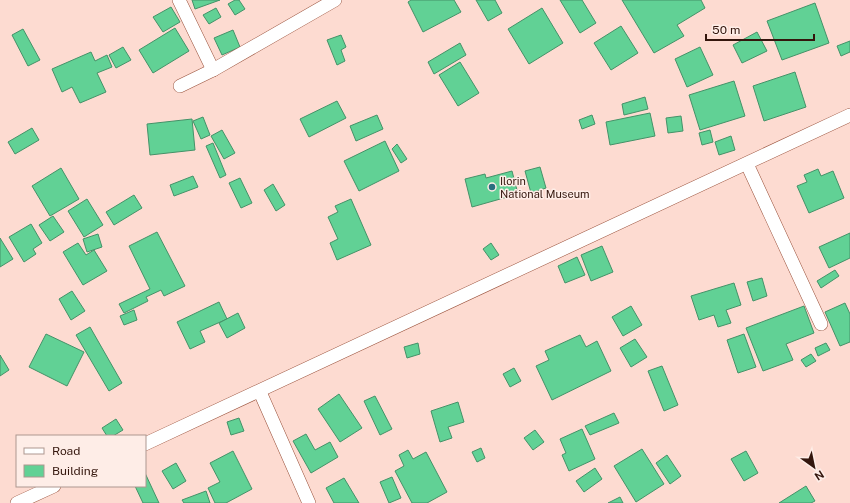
<svg xmlns="http://www.w3.org/2000/svg" width="850" height="503" viewBox="0 0 850 503" font-family="'Public Sans',sans-serif">
  <style>
    .building { fill: #61d195; stroke: #449268 }
    .lines { fill: none; stroke-linecap: round; stroke-linejoin: round }
    .minor-casing { stroke: #9a523c; stroke-width: 14 }
    .minor { stroke: #fff; stroke-width: 13 }
    .poi-dot { fill: #2a6e7f; stroke: #feede7; stroke-width: 1.5 }
    .labels { text-anchor: middle; stroke-width: 3; stroke-linejoin: round; paint-order: stroke }
    .poi-label { font-size: 11px; fill: #34160d; stroke: #feede7; text-anchor: start }
  </style>
  <rect width="100%" height="100%" fill="#fddbd1"/>
  <g class="building">
    <path d="M192,0H220L195,9Z"/>
    <path d="M235,0H239L245,9L235,15L228,4Z"/>
    <path d="M411,0H454L461,12L423,32L408,2Z"/>
    <path d="M476,0H495L502,13L488,21Z"/>
    <path d="M560,0H582L596,23L580,33Z"/>
    <path d="M622,0H701L705,8L677,25L684,36L654,53Z"/>
    <path d="M815,3L829,43L782,60L767,21Z"/>
    <path d="M171,7L180,22L163,32L153,17Z"/>
    <path d="M216,8L221,17L209,24L203,15Z"/>
    <path d="M542,8L563,43L529,64L508,29Z"/>
    <path d="M621,26L638,53L611,70L594,43Z"/>
    <path d="M175,28L189,51L153,73L139,50Z"/>
    <path d="M23,29L40,60L28,66L12,35Z"/>
    <path d="M233,30L240,47L222,55L214,38Z"/>
    <path d="M757,32L767,51L742,63L733,45Z"/>
    <path d="M341,35L346,47L341,50L345,61L337,65L327,40Z"/>
    <path d="M850,41V52L841,56L837,46Z"/>
    <path d="M460,43L466,55L434,74L428,62Z"/>
    <path d="M123,47L131,60L116,68L109,55Z"/>
    <path d="M700,47L713,75L687,87L675,59Z"/>
    <path d="M91,52L95,61L107,55L112,67L97,73L106,92L80,103L72,87L62,92L52,69Z"/>
    <path d="M460,62L479,93L458,106L439,75Z"/>
    <path d="M795,72L806,107L764,121L753,86Z"/>
    <path d="M734,81L745,116L700,130L689,95Z"/>
    <path d="M645,97L648,109L624,115L622,104Z"/>
    <path d="M337,101L346,118L309,137L300,119Z"/>
    <path d="M650,113L655,136L610,145L606,122Z"/>
    <path d="M377,115L383,129L356,141L350,126Z"/>
    <path d="M592,115L595,124L582,129L579,120Z"/>
    <path d="M681,116L683,131L668,133L666,118Z"/>
    <path d="M203,117L210,135L201,139L193,121Z"/>
    <path d="M192,119L195,150L150,155L147,124Z"/>
    <path d="M32,128L39,140L15,154L8,142Z"/>
    <path d="M222,130L235,153L224,159L211,136Z"/>
    <path d="M710,130L713,142L702,145L699,133Z"/>
    <path d="M731,136L735,150L719,155L715,142Z"/>
    <path d="M385,141L399,171L359,191L344,161Z"/>
    <path d="M213,143L226,175L220,178L206,146Z"/>
    <path d="M397,144L407,159L401,163L392,149Z"/>
    <path d="M540,167L546,188L531,193L525,171Z"/>
    <path d="M61,168L79,199L50,216L32,186Z"/>
    <path d="M818,169L821,176L833,171L844,198L809,213L797,186L807,182L804,175Z"/>
    <path d="M512,171L518,194L472,207L465,179L485,174L486,178Z"/>
    <path d="M193,176L198,187L174,196L170,185Z"/>
    <path d="M240,178L252,203L241,208L229,183Z"/>
    <path d="M273,184L285,205L276,211L264,190Z"/>
    <path d="M134,195L142,208L114,225L106,212Z"/>
    <path d="M87,199L103,225L84,237L68,211Z"/>
    <path d="M351,199L371,245L337,260L330,243L338,239L328,217L338,212L335,206Z"/>
    <path d="M53,216L64,232L50,241L39,225Z"/>
    <path d="M31,224L42,243L33,249L36,254L24,262L9,237Z"/>
    <path d="M157,232L185,286L164,296L161,290L146,297L148,301L124,313L119,304L150,289L129,246Z"/>
    <path d="M850,233V258L829,268L819,247Z"/>
    <path d="M98,234L102,247L87,252L83,239Z"/>
    <path d="M0,238L13,259L0,267Z"/>
    <path d="M78,243L86,255L94,250L107,271L83,285L63,252Z"/>
    <path d="M491,243L499,255L491,260L483,249Z"/>
    <path d="M602,246L613,272L591,281L581,255Z"/>
    <path d="M577,257L585,275L565,283L558,266Z"/>
    <path d="M835,270L839,276L821,288L817,281Z"/>
    <path d="M762,278L767,296L753,301L747,282Z"/>
    <path d="M734,283L741,305L726,310L731,323L718,327L714,315L699,320L691,296Z"/>
    <path d="M72,291L85,311L71,320L59,299Z"/>
    <path d="M219,302L227,319L200,331L205,342L190,349L177,322Z"/>
    <path d="M845,303L850,314V342L840,346L825,312Z"/>
    <path d="M631,306L642,325L623,336L612,317Z"/>
    <path d="M804,306L814,333L786,344L793,360L763,371L746,328Z"/>
    <path d="M134,310L137,320L124,325L120,316Z"/>
    <path d="M238,313L245,328L227,338L219,323Z"/>
    <path d="M90,327L122,383L109,391L76,335Z"/>
    <path d="M46,334L84,352L67,386L29,367Z"/>
    <path d="M744,334L756,367L738,373L727,340Z"/>
    <path d="M580,335L586,347L597,341L611,371L552,400L536,366L549,360L545,351Z"/>
    <path d="M635,339L647,357L631,367L620,348Z"/>
    <path d="M418,343L420,354L407,358L404,347Z"/>
    <path d="M826,343L830,350L818,356L815,348Z"/>
    <path d="M811,354L816,361L806,367L801,360Z"/>
    <path d="M0,355L9,370L0,376Z"/>
    <path d="M662,366L678,405L664,411L648,371Z"/>
    <path d="M514,368L521,381L510,387L503,374Z"/>
    <path d="M339,394L362,428L340,442L318,409Z"/>
    <path d="M375,396L392,429L380,435L364,401Z"/>
    <path d="M458,402L464,422L448,427L452,438L440,442L431,411Z"/>
    <path d="M614,413L619,423L590,435L585,426Z"/>
    <path d="M239,418L244,431L231,435L227,422Z"/>
    <path d="M116,419L123,430L113,436H107L102,428Z"/>
    <path d="M582,429L595,459L569,471L562,455L566,453L560,439Z"/>
    <path d="M535,430L544,442L533,450L524,438Z"/>
    <path d="M306,434L315,450L330,442L338,457L311,473L293,441Z"/>
    <path d="M481,448L485,458L477,462L472,452Z"/>
    <path d="M642,449L664,484L636,502L614,466Z"/>
    <path d="M408,450L413,459L426,452L447,492L427,503H412L395,471L404,466L399,455Z"/>
    <path d="M233,451L252,489L226,503H215L208,488L220,482L210,463Z"/>
    <path d="M746,451L758,473L744,481L731,459Z"/>
    <path d="M667,455L681,476L670,484L656,463Z"/>
    <path d="M176,463L186,481L173,489L162,471Z"/>
    <path d="M595,468L602,479L584,492L576,481Z"/>
    <path d="M145,473L159,503H143L135,486H145Z"/>
    <path d="M392,477L401,498L389,503L380,482Z"/>
    <path d="M344,478L359,503H334L326,488Z"/>
    <path d="M806,486L815,501L811,503H779Z"/>
    <path d="M206,491L210,503H184L182,500Z"/>
    <path d="M620,497L623,503H608Z"/>
  </g>
  <g class="lines">
    <defs>
      <g id="minor">
        <path d="M179,0L213,70"/>
        <path d="M180,86L213,70L335,0"/>
        <path d="M747,164L821,324"/>
        <path d="M260,392L309,503"/>
        <path d="M145,444L850,115"/>
        <path d="M17,503L54,486"/>
      </g>
    </defs>
    <use href="#minor" class="minor-casing"/>
    <use href="#minor" class="minor"/>
  </g>
  <circle class="poi-dot" cx="492" cy="187" r="4"/>
  <g class="labels">
    <g class="poi-label">
      <text x="500" y="185">Ilorin<tspan x="500" dy="13">National Museum</tspan></text>
    </g>
  </g>
  <rect x="16" y="435" width="130" height="52" fill="#feede7" stroke="#ad9790"/>
  <rect x="24" y="448" width="20" height="6" fill="#ffffff" stroke="#ad9790"/>
  <text x="52" y="455" font-size="12" fill="#34160d">Road</text>
  <rect x="24" y="465" width="20" height="12" fill="#61d195" stroke="#ad9790"/>
  <text x="52" y="475" font-size="12" fill="#34160d">Building</text>
  <g transform="translate(814 467) rotate(147)" stroke="#feede7" stroke-width="3" paint-order="stroke">
  <path d="M0-3L7 15L0 10L-7 15Z" fill="#34160d"/>
  <text y="-6" font-size="11" font-weight="bold" text-anchor="middle" fill="#34160d">N</text>
  </g>
  <path d="M706 34v6h108v-6" fill="none" stroke="#34160d" stroke-width="2"/>
  <text x="712" y="34" font-size="12" fill="#34160d" stroke="#feede7" stroke-width="3" paint-order="stroke">50 m</text>
</svg>
